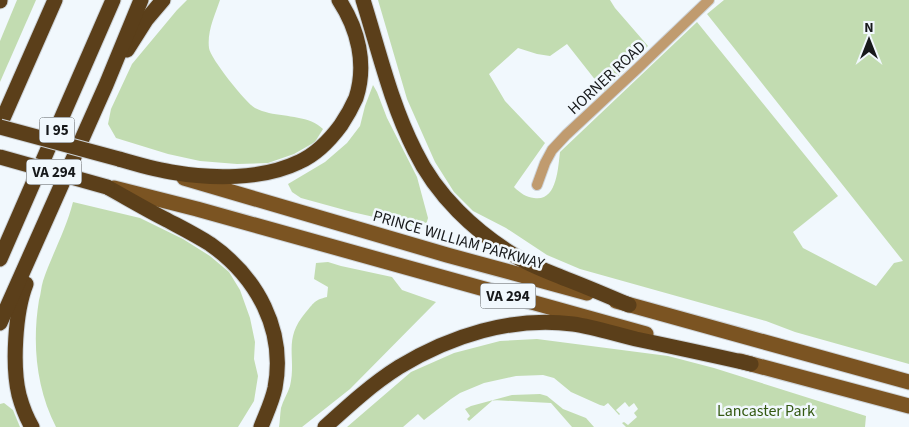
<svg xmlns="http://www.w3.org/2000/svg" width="909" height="427" viewBox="0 0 909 427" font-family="'Source Sans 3',sans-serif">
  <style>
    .green { fill: #c2dcb1 }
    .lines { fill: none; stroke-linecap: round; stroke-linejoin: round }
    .street-casing { stroke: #ced4d9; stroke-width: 12 }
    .primary-casing { stroke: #ced4d9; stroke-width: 17 }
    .highway-casing { stroke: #ced4d9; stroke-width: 17 }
    .street { stroke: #c09b6f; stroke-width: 10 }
    .primary { stroke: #7b5422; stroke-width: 15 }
    .highway { stroke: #5b3f1a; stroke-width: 15 }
    .highway-bridge-casing { stroke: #ced4d9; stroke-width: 17; stroke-linecap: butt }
    .highway-bridge { stroke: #5b3f1a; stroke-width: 15 }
    .labels { text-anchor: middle; stroke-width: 5; stroke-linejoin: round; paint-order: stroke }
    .shield { fill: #f1f8fd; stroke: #585c5f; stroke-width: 1 }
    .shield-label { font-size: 15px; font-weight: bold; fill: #17191b }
    .street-label { font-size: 16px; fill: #17191b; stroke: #f1f8fd }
    .park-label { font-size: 16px; fill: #345912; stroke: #f1f8fd }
  </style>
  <rect width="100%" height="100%" fill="#f1f8fd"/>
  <g class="green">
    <path d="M17,0H36L0,82V41Z"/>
    <path d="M187,0H220C215,15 207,31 209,48C210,58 246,103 255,108C259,110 265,112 269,113C287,117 310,116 323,129L315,142L294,154L268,163L237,164L200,161L168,154L116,138L108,124L111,109L132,64L177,10Z"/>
    <path d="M378,0H610L615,8L648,46L604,91L567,44L550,56L537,54L518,48L489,74L505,101L545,143L514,187C520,193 526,197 534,198C557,202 558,168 560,152L697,22L838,196L793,232L803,248L876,286L894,263L903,261L707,14L724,0H909V364L795,332L766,321L580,269L547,255L506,228L473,211L454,192L435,162L407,99Z"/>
    <path d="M373,85L377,92L387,118L417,177L428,218L426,225L418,227L352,212L301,198L292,192L288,184L325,162L347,143L360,126L365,106Z"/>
    <path d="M73,202L140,218L183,239L210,256L229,272L240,290L250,318L255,342L254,359L258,376L254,401L238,427H56C36,388 32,343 39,300C41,294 41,287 43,281C52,254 66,230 73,202Z"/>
    <path d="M328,262L341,266L392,277L402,290L436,302L350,389L302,427H279C280,421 280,414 281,408C283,400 288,393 290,386C297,357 282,340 306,312C314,303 314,300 327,297L328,287L314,279L316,263Z"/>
    <path d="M537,339L668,356L714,368L866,416L865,427H626L622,423L624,422L628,425L637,417L634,413L638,409L634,403L629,407L625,402L616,410L620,414L619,415L608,403L604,406L600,405L571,392L554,378L543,375L516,376L484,383L460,393L451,399L424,420L418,414L403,427H347L411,372L454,353L500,341Z"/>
    <path d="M540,394L547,396L563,409L586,418L594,427H572L551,403L493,400L469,421L467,419L470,416L465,409L471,406L512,395Z"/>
    <path d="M4,403L13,410L20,427H0V404Z"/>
  </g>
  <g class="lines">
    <defs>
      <path id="street" d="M537,185L545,163L552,150L566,135L638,68L709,0"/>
      <g id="primary">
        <path d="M184,178L447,255L587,293"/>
        <path d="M114,188L197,209L646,334"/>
        <path d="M616,301L909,382"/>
        <path d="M740,361L909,406"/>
      </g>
      <g id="highway">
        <path d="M363,0C379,51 391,104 415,151C436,195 475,232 517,257C532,266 549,272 566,279C587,287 608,296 629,305"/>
        <path d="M0,1V0"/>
        <path d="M127,50L146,20L163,0"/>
        <path d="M0,125L55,0"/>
        <path d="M119,159C136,164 154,169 171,172C211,179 262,180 299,162C317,154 330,140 341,125C347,116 352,107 356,98C367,64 358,29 339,0"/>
        <path d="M107,187C127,198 147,210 167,220C182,228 196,235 210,244C257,277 286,330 275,388C272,402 266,414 261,427"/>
        <path d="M0,259L113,0"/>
        <path d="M26,284C15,312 12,366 19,395C22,406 26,417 32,427"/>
        <path d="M0,323L106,85L141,0"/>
        <path d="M325,427C348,406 372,384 399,367C450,336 512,316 573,324C594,327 615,334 636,339C674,347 712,355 751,364"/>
      </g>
    </defs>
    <use href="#street" class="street-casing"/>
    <use href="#primary" class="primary-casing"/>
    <use href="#highway" class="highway-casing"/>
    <use href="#street" class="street"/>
    <use href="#primary" class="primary"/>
    <use href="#highway" class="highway"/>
    <defs>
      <g id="highway-bridge">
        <path d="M0,127L119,159"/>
        <path d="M0,157L107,187"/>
      </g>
    </defs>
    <use href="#highway-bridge" class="highway-bridge-casing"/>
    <use href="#highway-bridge" class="highway-bridge"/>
  </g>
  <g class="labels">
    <g class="shield">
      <rect x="39.5" y="117.5" width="35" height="25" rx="4"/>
      <rect x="26.5" y="159.5" width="55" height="25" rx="4"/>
      <rect x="480.5" y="283.5" width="55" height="25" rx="4"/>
    </g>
    <g class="shield-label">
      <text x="57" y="135">I 95</text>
      <text x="54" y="177">VA 294</text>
      <text x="508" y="301">VA 294</text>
    </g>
    <g class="street-label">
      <text transform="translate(606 77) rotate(-43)" y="6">HORNER ROAD</text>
      <text transform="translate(459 239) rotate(16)" y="6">PRINCE WILLIAM PARKWAY</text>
    </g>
    <g class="park-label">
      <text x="766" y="416">Lancaster Park</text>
    </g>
  </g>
  <g transform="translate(869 40)" stroke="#f1f8fd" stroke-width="4" paint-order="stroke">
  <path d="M0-4L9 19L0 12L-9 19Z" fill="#17191b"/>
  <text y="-8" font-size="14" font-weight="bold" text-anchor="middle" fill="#17191b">N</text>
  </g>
</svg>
